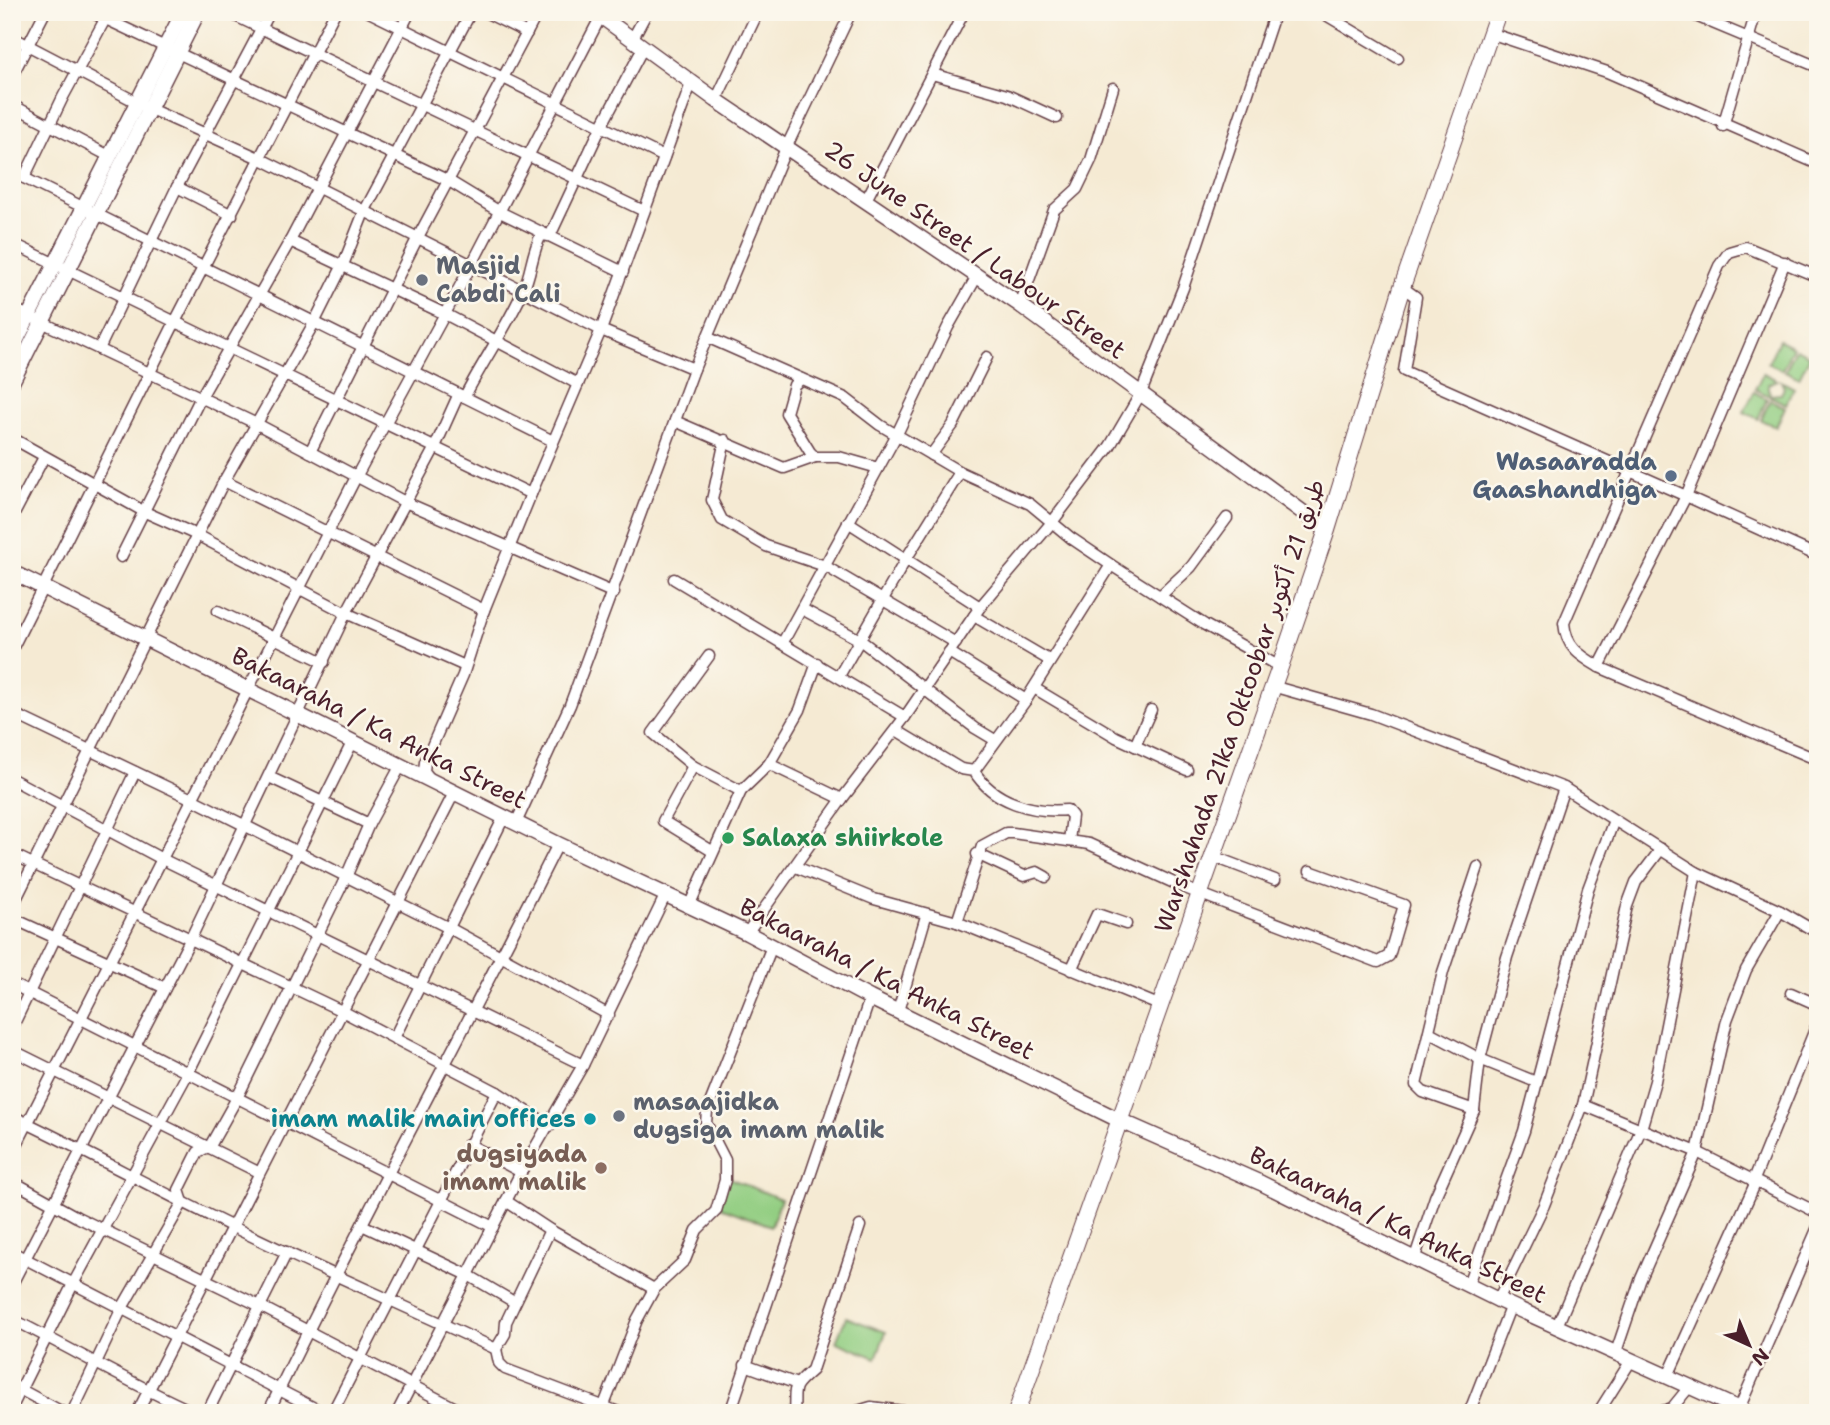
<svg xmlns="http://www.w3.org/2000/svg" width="1830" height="1425" viewBox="0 0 1830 1425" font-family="'Shantell Sans','Playpen Sans Arabic',sans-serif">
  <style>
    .green { fill: #93ce82; stroke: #6e7656; stroke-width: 2 }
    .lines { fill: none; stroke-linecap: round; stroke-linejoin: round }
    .street-casing { stroke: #643d44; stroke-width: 13 }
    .secondary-casing { stroke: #643d44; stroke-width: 17 }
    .primary-casing { stroke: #643d44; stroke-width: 18 }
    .street { stroke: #fff; stroke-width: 10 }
    .secondary { stroke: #fff; stroke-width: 14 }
    .primary { stroke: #fff; stroke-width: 16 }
    .worship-dot { fill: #6b7280; stroke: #fbf7ec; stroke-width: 2.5 }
    .service-dot { fill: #5c6f8a; stroke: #fbf7ec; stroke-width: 2.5 }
    .leisure-dot { fill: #2e9e5b; stroke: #fbf7ec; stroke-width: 2.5 }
    .culture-dot { fill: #0f9aa8; stroke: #fbf7ec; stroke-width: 2.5 }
    .education-dot { fill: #8d6e63; stroke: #fbf7ec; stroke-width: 2.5 }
    .labels { text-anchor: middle; stroke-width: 5; stroke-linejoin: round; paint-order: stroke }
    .street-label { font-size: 24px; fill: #4a1f2b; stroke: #fbf7ec }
    .worship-label { font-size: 24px; font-weight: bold; fill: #5b616d; stroke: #fbf7ec; text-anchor: start }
    .service-label { font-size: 24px; font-weight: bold; fill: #4e5e75; stroke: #fbf7ec; text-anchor: end }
    .leisure-label { font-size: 24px; font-weight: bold; fill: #27864d; stroke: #fbf7ec; text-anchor: start }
    .culture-label { font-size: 24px; font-weight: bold; fill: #0d838f; stroke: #fbf7ec; text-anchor: end }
    .education-label { font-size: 24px; font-weight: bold; fill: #785e54; stroke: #fbf7ec; text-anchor: end }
  </style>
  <rect width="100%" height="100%" fill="#fbf7ec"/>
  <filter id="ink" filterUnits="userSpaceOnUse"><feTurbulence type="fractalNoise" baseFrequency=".0143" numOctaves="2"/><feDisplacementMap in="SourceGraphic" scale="14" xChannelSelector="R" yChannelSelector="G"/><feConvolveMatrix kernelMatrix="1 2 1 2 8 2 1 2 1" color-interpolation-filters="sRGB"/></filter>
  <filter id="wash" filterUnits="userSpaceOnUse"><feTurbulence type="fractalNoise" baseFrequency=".00686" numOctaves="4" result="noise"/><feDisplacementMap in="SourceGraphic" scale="28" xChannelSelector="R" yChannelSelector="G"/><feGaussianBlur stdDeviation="1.57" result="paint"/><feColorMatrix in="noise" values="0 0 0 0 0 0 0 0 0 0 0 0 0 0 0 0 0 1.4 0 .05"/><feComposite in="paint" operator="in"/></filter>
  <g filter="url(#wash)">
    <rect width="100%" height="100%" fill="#f5ead3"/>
    <g class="green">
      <path d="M1779,340L1793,347L1782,370L1768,363Z"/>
      <path d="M1796,349L1810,356L1799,378L1785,371Z"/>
      <path d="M1763,373L1777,380L1768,384L1770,395L1781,394L1784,388L1781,381L1794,388L1786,404L1755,389Z"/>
      <path d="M1754,392L1767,399L1758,419L1744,412Z"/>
      <path d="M1770,400L1785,407L1776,427L1761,420Z"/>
      <path d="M729,1178L781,1199L771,1226L720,1207Z"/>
      <path d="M846,1317L886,1332L876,1358L836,1342Z"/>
    </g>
  </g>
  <g filter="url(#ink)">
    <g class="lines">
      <defs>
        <g id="street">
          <path d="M91,12L449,181L500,212L623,272"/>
          <path d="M227,12L644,211"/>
          <path d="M369,12L664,157"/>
          <path d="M485,12L527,33"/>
          <path d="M1164,12L1166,14"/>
          <path d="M1321,12L1398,58"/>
          <path d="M1686,12L1818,67"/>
          <path d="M1490,33L1607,72L1818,164"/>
          <path d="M12,37L148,108L261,159L601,330L694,369"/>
          <path d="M633,38L647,12"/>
          <path d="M932,74L1007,95L1057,118"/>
          <path d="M12,76L45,12"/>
          <path d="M716,100L758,12"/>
          <path d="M12,105L109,156"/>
          <path d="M1723,126L1756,12"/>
          <path d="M12,172L553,441"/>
          <path d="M24,178L63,97L109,12"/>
          <path d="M177,187L232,215"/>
          <path d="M865,202L964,12"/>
          <path d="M290,241L445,314L578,384"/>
          <path d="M12,243L531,494"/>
          <path d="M1818,277L1746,247L1729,252L1719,266L1564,623C1566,647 1579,655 1599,667L1818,760"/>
          <path d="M1402,287L1416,297L1404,371L1686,496L1785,262"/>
          <path d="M1020,305L1054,210L1077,189L1091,160L1113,88"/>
          <path d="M12,308L257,424L405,502L614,593"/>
          <path d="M709,338L845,398L880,425L960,472L1030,504L1071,538L1111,565L1205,625L1280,667"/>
          <path d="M99,349L177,187L270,12"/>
          <path d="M801,379L794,385L786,413L810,452L815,457H839L878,468"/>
          <path d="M675,421L784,468L815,457"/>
          <path d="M12,438L145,512L199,536L346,613L465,666"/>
          <path d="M725,440L712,500L722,520L766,546L825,566L956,643"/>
          <path d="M310,452L417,239L538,12"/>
          <path d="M931,455L953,425L987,357"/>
          <path d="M224,481L484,610"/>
          <path d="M12,518L44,457"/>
          <path d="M848,522L980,607"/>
          <path d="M121,557L201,397L290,241L410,12"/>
          <path d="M674,579L905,717"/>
          <path d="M1160,596L1191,567L1227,518"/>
          <path d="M802,609L860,640L975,728L995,740"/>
          <path d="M218,611L324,662"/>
          <path d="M974,616L1049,660"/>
          <path d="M783,642L897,434L948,327L976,278"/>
          <path d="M12,649L176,320L335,12"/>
          <path d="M949,652L1026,700"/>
          <path d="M709,656L653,733L693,766L741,791"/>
          <path d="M1599,667L1686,496L1818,556"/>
          <path d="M839,676L906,559L960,472"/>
          <path d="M1272,686L1371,714L1564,788L1696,872L1780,911L1818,933"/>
          <path d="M1034,688L1116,737L1187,770"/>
          <path d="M12,713L192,799L451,929L609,1015"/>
          <path d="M896,730L961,769L974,771C993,802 1032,813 1067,810L1072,816L1069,841"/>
          <path d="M1135,746L1151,710"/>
          <path d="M769,764L842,799"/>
          <path d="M693,766L663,821L712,851"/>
          <path d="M974,771L1026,700L1111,565"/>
          <path d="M269,777L369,824"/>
          <path d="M12,779L162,859L583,1065"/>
          <path d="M432,781L424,771L425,762L463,675L484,610L531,494L601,330L692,81"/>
          <path d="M516,823L570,705L694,369L786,148L851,12"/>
          <path d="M12,854L344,1012L497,1092L550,1126"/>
          <path d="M977,854L1024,876L1037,872L1046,877"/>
          <path d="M1212,856L1275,880"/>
          <path d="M796,867L874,899L957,922L1161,1006"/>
          <path d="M689,906L741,791L769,764L800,710L817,663"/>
          <path d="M12,907L224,481L314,323L343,265L364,212L471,12"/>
          <path d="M12,918L165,988"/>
          <path d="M957,922L982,846L1006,833H1013L1089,844L1185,888L1378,962L1389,956L1404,905L1310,871"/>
          <path d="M747,933L842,799L905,717L980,607L1053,521L1110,446L1141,393L1183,288L1275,12"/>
          <path d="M1071,970L1097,914L1126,924"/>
          <path d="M12,984L493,1227"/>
          <path d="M1791,993L1818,1005"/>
          <path d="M898,1011L926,916"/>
          <path d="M12,1028L135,772"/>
          <path d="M1429,1032L1480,1059L1536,1082"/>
          <path d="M394,1038L504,817"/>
          <path d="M12,1050L258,1172"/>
          <path d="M1583,1105L1697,1152L1818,1213"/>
          <path d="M1474,1110L1423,1092L1416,1085L1443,972L1478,867"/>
          <path d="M12,1116C86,1151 157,1190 231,1226C318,1269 408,1307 496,1349"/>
          <path d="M468,1144L521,1172"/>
          <path d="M12,1154L356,477L471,266L601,16"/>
          <path d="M12,1181L77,1217L258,1305L465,1413"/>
          <path d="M1753,1182L1818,1022"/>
          <path d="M506,1201L550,1230L654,1289"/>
          <path d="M362,1225L468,1275L514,1302"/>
          <path d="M550,1230L506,1322L505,1334L496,1349L499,1363L505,1369L621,1413"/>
          <path d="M12,1252L324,1413"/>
          <path d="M1415,1257L1435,1197L1474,1110L1480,1059L1507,957L1564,788"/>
          <path d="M12,1284L191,938L346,613L434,449L457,398L465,396C483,361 507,327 523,291C532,271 531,255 541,235L550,236L601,127L644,46"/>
          <path d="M1468,1284L1524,1131L1588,889L1614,820"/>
          <path d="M1498,1300L1544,1205L1583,1105L1627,906L1636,882L1661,849"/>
          <path d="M12,1319C74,1350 133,1385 196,1413"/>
          <path d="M1557,1326L1641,1129L1655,1081L1696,872"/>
          <path d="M1616,1352L1640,1281L1697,1152L1727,1020L1746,970L1780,911"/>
          <path d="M745,1365L797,1384"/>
          <path d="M1668,1376L1755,1184"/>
          <path d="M12,1385L64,1413"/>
          <path d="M12,1407L73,1284L189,1071L352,743"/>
          <path d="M1739,1409L1818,1227"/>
          <path d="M72,1413L121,1310L183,1202L179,1190L198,1152L210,1146L238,1096L346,877L369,824L401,765"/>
          <path d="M137,1413L454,793"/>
          <path d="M207,1413L287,1252"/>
          <path d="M268,1413C360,1221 463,1034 558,844"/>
          <path d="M332,1413L497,1092"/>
          <path d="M397,1413L521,1172L583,1065L666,894"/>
          <path d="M601,1413L637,1320L654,1289L685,1260L697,1230L716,1211L725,1180V1160L706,1123L707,1111L772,946"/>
          <path d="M730,1413L870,998"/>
          <path d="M794,1413C796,1387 789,1390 812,1370L860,1226"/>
          <path d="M851,1413L871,1407L919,1413"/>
          <path d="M1469,1413L1511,1305"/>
          <path d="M1598,1413L1632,1359"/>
          <path d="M1657,1413L1672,1408L1690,1386"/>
        </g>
        <g id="secondary">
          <path d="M595,12L716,100L1020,305L1327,530"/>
          <path d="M12,349L183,12"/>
          <path d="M12,382L198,12"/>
          <path d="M12,572L558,844L747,933L870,998L1121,1121L1261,1183L1498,1300L1748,1413"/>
        </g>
        <path id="primary" d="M1016,1413L1280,667L1327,530L1402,287L1498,12"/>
      </defs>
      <use href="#street" class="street-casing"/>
      <use href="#secondary" class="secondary-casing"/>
      <use href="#primary" class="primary-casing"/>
      <use href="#street" class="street"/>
      <use href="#secondary" class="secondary"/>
      <use href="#primary" class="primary"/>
    </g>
  </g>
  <g class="worship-dot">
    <circle cx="422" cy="280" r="7"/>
    <circle cx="619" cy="1116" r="7"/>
  </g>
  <circle class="service-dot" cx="1671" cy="476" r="7"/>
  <circle class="leisure-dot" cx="728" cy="838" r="7"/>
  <circle class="culture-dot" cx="590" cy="1119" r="7"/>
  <circle class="education-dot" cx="601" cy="1168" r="7"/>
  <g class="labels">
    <g class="street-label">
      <text transform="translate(975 250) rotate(35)" y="8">26 June Street / Labour Street</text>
      <text transform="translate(1240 706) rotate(-71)" y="8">Warshahada 21ka Oktoobar طريق 21 أكتوبر</text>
      <text transform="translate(379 728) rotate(27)" y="8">Bakaaraha / Ka Anka Street</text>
      <text transform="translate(887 979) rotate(27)" y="8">Bakaaraha / Ka Anka Street</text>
      <text transform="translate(1398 1225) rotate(26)" y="8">Bakaaraha / Ka Anka Street</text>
    </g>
    <g class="worship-label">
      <text x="436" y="274">Masjid<tspan x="436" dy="28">Cabdi Cali</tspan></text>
      <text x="633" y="1110">masaajidka<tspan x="633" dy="28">dugsiga imam malik</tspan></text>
    </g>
    <g class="service-label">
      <text x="1657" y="470">Wasaaradda<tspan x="1657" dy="28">Gaashandhiga</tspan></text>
    </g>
    <g class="leisure-label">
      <text x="742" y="846">Salaxa shiirkole</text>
    </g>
    <g class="culture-label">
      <text x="576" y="1127">imam malik main offices</text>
    </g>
    <g class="education-label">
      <text x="587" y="1162">dugsiyada<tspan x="587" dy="28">imam malik</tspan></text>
    </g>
  </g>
  <rect width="1830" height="1425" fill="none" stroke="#fbf7ec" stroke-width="42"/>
  <g transform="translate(1749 1345) rotate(136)" stroke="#fbf7ec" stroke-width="5" paint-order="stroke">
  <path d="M0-5L12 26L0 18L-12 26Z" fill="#4a1f2b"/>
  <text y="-10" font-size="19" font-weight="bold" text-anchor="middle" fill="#4a1f2b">N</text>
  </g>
</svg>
